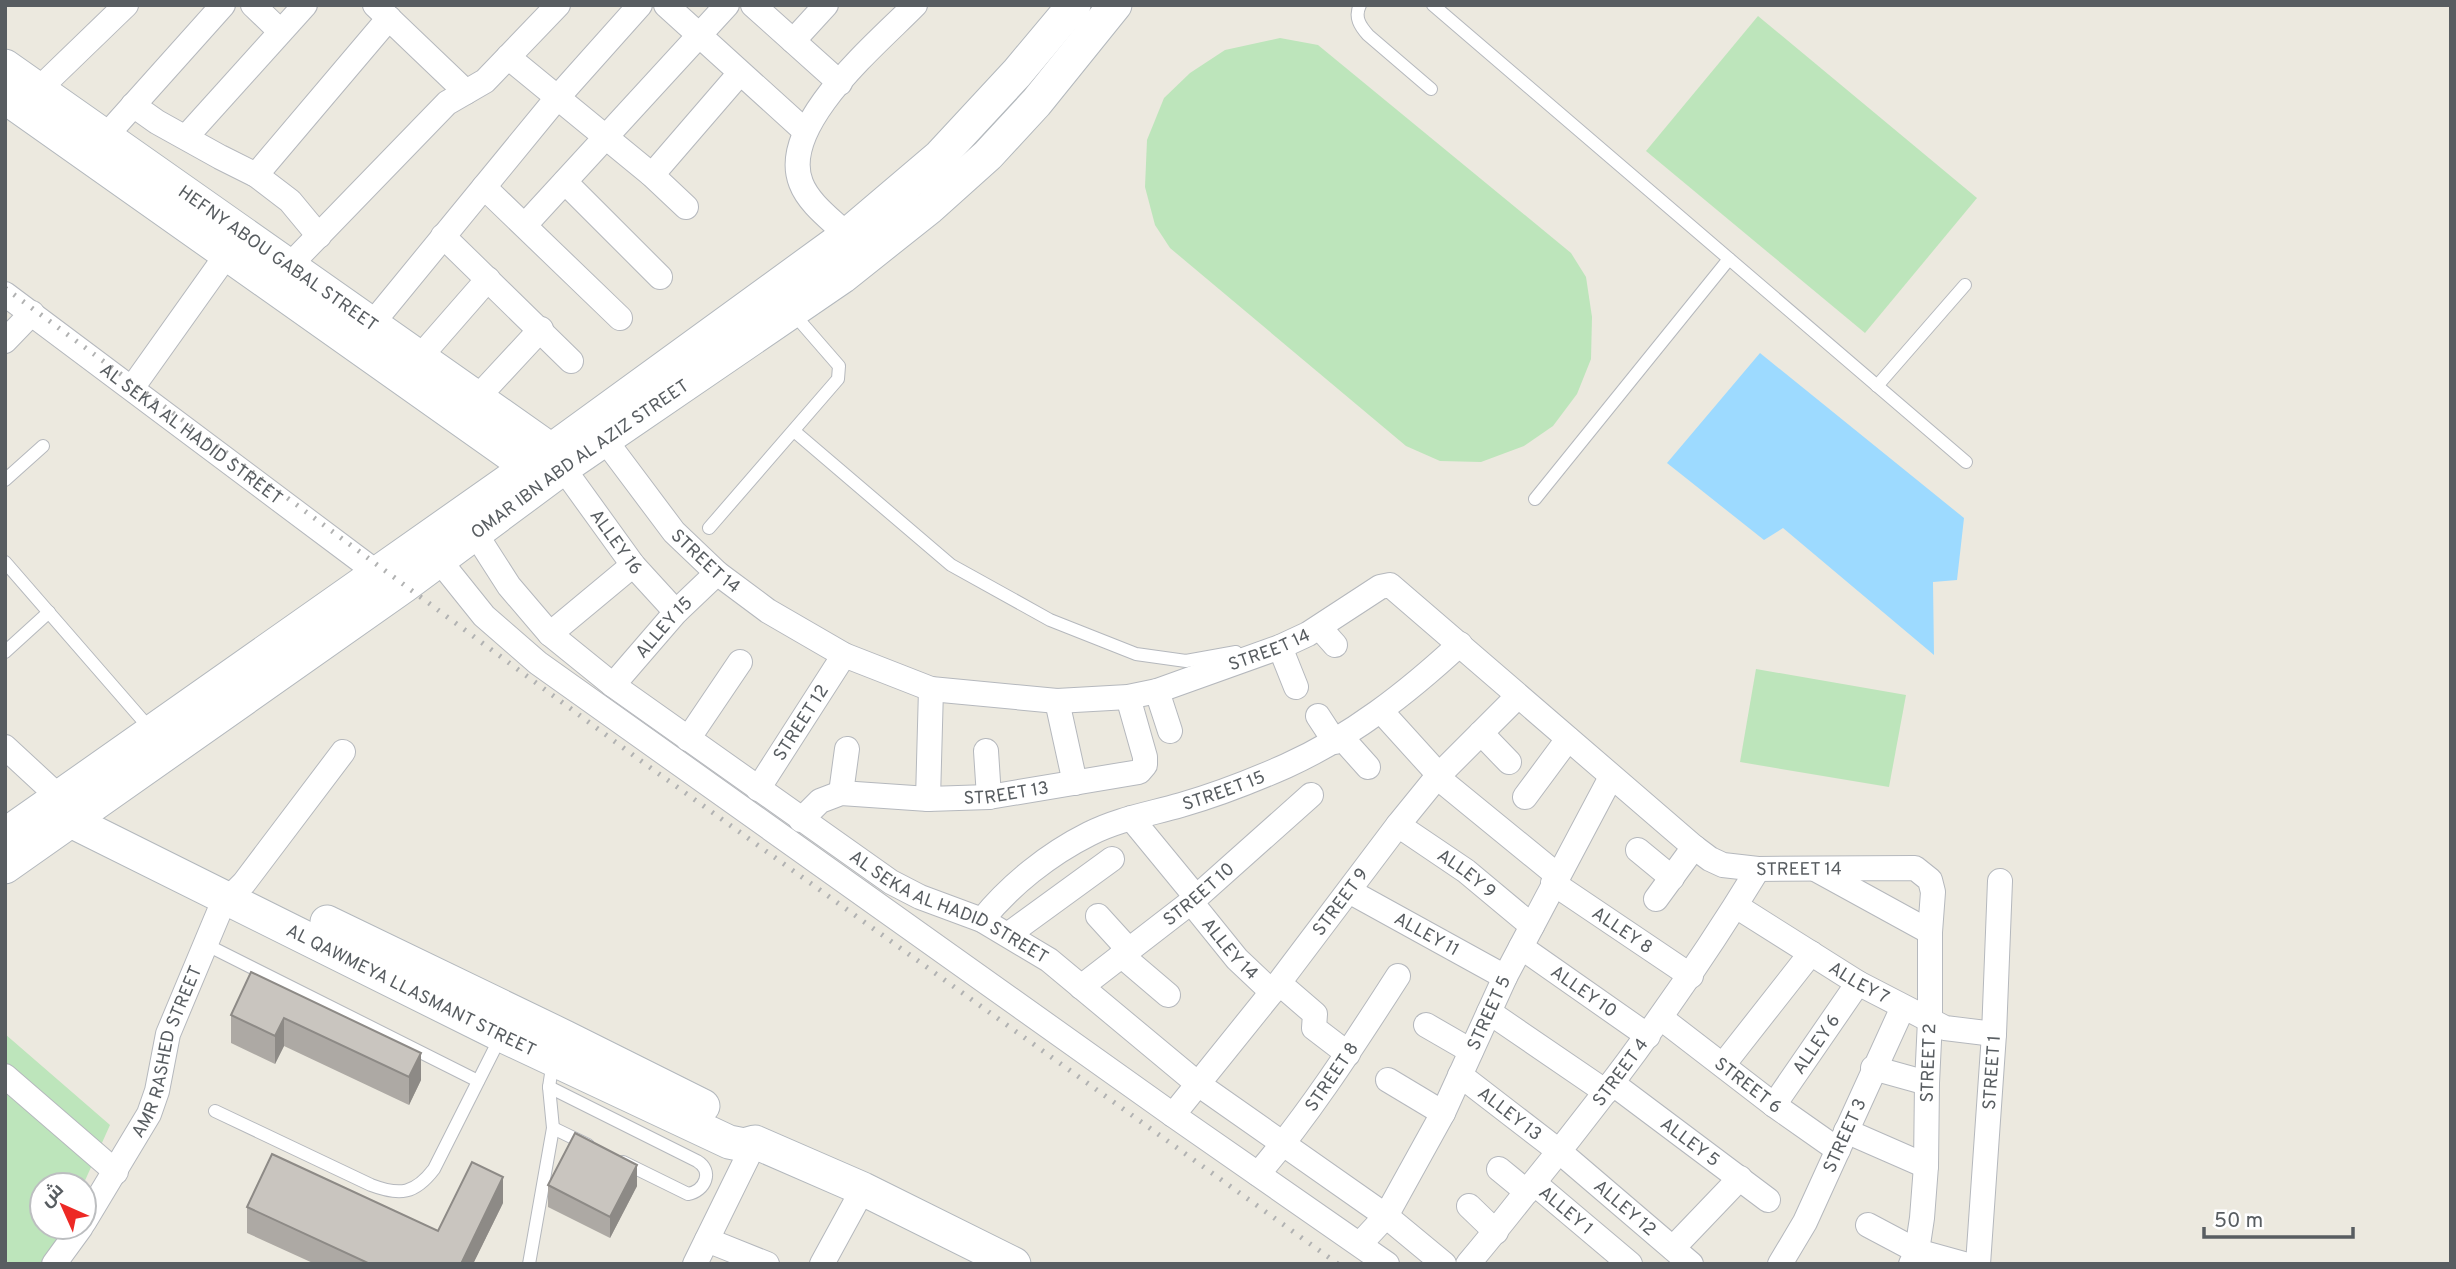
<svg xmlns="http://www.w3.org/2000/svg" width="2456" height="1269" viewBox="0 0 2456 1269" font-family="Overpass,Cairo,sans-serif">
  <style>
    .green { fill: #bde5bb }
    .water { fill: #9ddaff }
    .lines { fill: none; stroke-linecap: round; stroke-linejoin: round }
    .lane-casing { stroke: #b5b8bd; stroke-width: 14 }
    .street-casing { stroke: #b5b8bd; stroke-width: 26 }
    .secondary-casing { stroke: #b3b8bd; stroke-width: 35 }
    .lane { stroke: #fff; stroke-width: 12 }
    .street { stroke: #fff; stroke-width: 24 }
    .secondary { stroke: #fff; stroke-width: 33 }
    .rail { stroke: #b1b2b2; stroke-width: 5; stroke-dasharray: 2 9; stroke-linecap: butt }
    .wall { fill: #ada9a4 }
    .shaded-wall { fill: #8d8a86 }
    .building { fill: #c9c5bf; stroke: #8d8a86; stroke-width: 2 }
    .labels { text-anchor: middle; stroke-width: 5; stroke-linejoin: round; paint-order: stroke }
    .street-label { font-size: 18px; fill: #585d61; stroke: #fff }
  </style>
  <rect width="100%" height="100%" fill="#ece9df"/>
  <g class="green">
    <path d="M1758,16L1977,198L1865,333L1646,151Z"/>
    <path d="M1280,38L1318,45L1571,253L1586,277L1592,317L1591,359L1577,394L1553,426L1524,446L1481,462L1440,461L1406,446L1170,248L1155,225L1145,187L1147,140L1164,98L1190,73L1225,50Z"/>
    <path d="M1756,669L1906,695L1889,787L1740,762Z"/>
    <path d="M5,1034L110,1125L83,1185H42V1227H64L52,1254L60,1264H5Z"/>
  </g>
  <path class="water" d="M1760,353L1964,518L1957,580L1933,582L1934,655L1783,528L1764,540L1667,463Z"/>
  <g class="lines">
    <defs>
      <g id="lane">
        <path d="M1360,5C1354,17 1360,26 1368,35L1431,89"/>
        <path d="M1433,5L1966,462"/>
        <path d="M1877,386L1965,285"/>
        <path d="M794,431L951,565L1050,620L1136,654L1186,661L1236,652"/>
        <path d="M5,480L43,446"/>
        <path d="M1535,499L1729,259"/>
        <path d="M709,528L838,379L839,366L792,312"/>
        <path d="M5,562L152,731"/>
        <path d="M5,652L49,612"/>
        <path d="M205,944L478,1081"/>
        <path d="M549,1087L697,1161C714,1171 705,1191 688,1194L623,1162"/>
        <path d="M215,1111L371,1185C400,1196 415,1194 434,1169L501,1036"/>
        <path d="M553,1128L588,1145"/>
        <path d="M529,1264L553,1128L549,1087L553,1061"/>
      </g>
      <g id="street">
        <path d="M253,5L280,31"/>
        <path d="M375,5L466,92"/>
        <path d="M666,5L805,131"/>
        <path d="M753,5L840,83"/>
        <path d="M793,41L826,5"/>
        <path d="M508,57L652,175L686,207"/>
        <path d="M39,89L126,5"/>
        <path d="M133,105L157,122L220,157L256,175L290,201L319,236"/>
        <path d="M186,137L305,5"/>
        <path d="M104,138L223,5"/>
        <path d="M256,175L389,18"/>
        <path d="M652,175L740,73"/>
        <path d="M565,182L660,277"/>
        <path d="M484,187L620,318"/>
        <path d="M525,225L727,5"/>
        <path d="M847,235C832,220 809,204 801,183C778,125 878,43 915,5"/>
        <path d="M443,236L571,361"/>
        <path d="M289,266L447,103L485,81L558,5"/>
        <path id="s1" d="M5,294L376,572"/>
        <path d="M371,325L557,98L640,5"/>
        <path d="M5,341L32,313"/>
        <path d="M419,358L488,279"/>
        <path d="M132,388L228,253"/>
        <path d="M477,398L541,329"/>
        <path id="s2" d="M605,440L674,532L717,573L768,611L844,655L931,689L1057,701L1128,697L1157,691L1280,647L1308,634L1380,587L1390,585L1694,847L1710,859L1723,865L1758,869L1915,868L1930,880L1933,892L1930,932V1020L1927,1083L1926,1166L1922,1218L1917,1251L1911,1264"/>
        <path id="s3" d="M563,468L633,565L676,612"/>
        <path id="s4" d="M475,533L509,586L550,634L613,685L891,882L920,897L982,920L1049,960L1198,1084L1386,1216L1444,1264"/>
        <path d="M439,560L484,616L538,663L1173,1115L1387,1264"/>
        <path d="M1320,628L1335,645"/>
        <path d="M550,634L633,565"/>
        <path d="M1280,647L1296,687"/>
        <path id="s5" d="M613,685L676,612L717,573"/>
        <path d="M1157,691L1170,731"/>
        <path d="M1057,701L1075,783"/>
        <path d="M1381,711L1439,775"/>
        <path d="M1318,716L1335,742"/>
        <path d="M1481,733L1509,762"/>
        <path d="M1342,738L1368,767"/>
        <path d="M688,739L740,662"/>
        <path d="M5,747L59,797"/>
        <path d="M986,751L989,797"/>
        <path d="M1437,777L1557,875"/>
        <path id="s6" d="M758,789L844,655"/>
        <path d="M841,793L847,749"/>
        <path d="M1525,797L1568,739"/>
        <path d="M928,799L931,689"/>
        <path d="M1131,818L1196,897"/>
        <path id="s7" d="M801,820L820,801L841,793L928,799L989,797L1139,772L1145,765V757L1128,697"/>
        <path id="s8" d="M1398,825L1466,871L1532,926"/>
        <path d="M1638,850L1672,878"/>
        <path d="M1817,870L1930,932"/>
        <path id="s9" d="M1553,883L1691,976"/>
        <path id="s10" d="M1349,891L1505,977"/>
        <path d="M1656,899L1694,847"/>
        <path id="s11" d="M1191,902L1237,959L1272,992"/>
        <path id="s12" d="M1736,906L1858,983L1945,1028L1994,1034"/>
        <path d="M1098,916L1128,949"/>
        <path id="s13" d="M982,920C1010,885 1049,854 1089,834C1118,819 1150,814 1181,805C1216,795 1252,781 1286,766C1352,736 1407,693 1460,644"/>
        <path d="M1009,934L1112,859"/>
        <path id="s14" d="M1521,947L1648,1036"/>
        <path d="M1121,955L1168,995"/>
        <path d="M1279,983L1315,1014L1314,1028L1348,1054"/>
        <path id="s15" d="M1081,987L1191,902L1311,795"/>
        <path d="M1489,1012L1606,1092"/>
        <path id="s16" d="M1661,1018L1774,1105L1838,1150"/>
        <path d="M1426,1025L1471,1051"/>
        <path d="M1723,1065L1811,953"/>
        <path d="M1873,1068L1927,1083"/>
        <path id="s17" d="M1460,1075L1560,1152L1691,1264"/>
        <path d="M5,1076L116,1172"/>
        <path d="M1388,1080L1443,1113"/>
        <path id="s18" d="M1612,1083L1768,1200"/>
        <path id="s19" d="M1774,1105L1858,983"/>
        <path id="s20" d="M1173,1115L1272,992L1398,825L1437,777L1518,696"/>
        <path d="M1846,1131L1926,1166"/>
        <path d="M1499,1169L1527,1192"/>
        <path id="s21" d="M1258,1174C1311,1112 1354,1044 1398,976"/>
        <path id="s22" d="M1534,1183L1630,1264"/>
        <path d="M1469,1206L1496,1232"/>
        <path id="s23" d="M84,1222L149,1114L157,1091L168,1034L222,905L244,883L343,752"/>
        <path d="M1868,1225L1917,1251L1964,1264"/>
        <path d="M707,1240L767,1264"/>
        <path id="s24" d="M1360,1244L1386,1216L1443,1113L1505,977L1611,777"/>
        <path d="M1673,1248L1740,1178"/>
        <path d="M54,1264L81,1227"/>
        <path d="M695,1264L755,1142"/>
        <path d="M822,1264L863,1189"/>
        <path id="s25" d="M1468,1264C1491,1237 1513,1209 1535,1181C1616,1082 1691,979 1758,869"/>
        <path id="s26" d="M1780,1264L1805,1222L1903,1007"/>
        <path id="s27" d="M1978,1264L1994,1034L2000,881"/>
      </g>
      <g id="secondary">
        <path id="s28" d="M5,66L551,450"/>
        <path d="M5,97L528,467"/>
        <path id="s29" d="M71,821L501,1035L729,1142L744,1145L755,1142L863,1189L1014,1264"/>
        <path d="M5,835L528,467L847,235L940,156L1017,73L1074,5"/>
        <path id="s30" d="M5,867L404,586L563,468L842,277L930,207L988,155L1036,103L1115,5"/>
        <path d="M327,922L565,1037L703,1106"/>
      </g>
    </defs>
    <use href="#lane" class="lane-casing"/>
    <use href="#street" class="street-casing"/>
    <use href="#secondary" class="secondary-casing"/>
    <use href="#lane" class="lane"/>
    <use href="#street" class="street"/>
    <use href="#secondary" class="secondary"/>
    <path class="rail" d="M5,288L637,758L1338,1264"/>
  </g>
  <g class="wall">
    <path d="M251,972L421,1080L409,1105L284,1046L275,1064L231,1043V1015Z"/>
    <path d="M548,1185L637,1186L610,1238L548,1207Z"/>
    <path d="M503,1203L473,1264H315L247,1233V1207L438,1231Z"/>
  </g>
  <g class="shaded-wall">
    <path d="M284,1018V1046L275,1064V1036Z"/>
    <path d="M421,1053V1080L409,1105V1077Z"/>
    <path d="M637,1165V1186L610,1238V1217Z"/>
    <path d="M503,1177V1203L473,1264H461Z"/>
  </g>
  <g class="building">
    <path d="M251,972L421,1053L409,1077L284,1018L275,1036L231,1015Z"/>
    <path d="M575,1133L637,1165L610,1217L548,1185Z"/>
    <path d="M272,1154L438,1231L472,1162L503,1177L461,1264H370L247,1207Z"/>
  </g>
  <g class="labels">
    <g class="street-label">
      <text dy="6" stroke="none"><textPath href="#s28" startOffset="334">HEFNY ABOU GABAL STREET</textPath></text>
      <text dy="6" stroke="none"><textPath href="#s1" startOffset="233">AL SEKA AL HADID STREET</textPath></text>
      <text dy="6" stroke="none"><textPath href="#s30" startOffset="705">OMAR IBN ABD AL AZIZ STREET</textPath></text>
      <text dy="6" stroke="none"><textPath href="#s3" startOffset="91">ALLEY 16</textPath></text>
      <text dy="6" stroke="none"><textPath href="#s2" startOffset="158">STREET 14</textPath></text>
      <text dy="6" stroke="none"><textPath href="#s5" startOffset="77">ALLEY 15</textPath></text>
      <text dy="6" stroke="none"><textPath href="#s2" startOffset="766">STREET 14</textPath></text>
      <text dy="6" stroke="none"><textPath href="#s6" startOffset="79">STREET 12</textPath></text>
      <text dy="6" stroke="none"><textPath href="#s13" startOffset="280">STREET 15</textPath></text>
      <text dy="6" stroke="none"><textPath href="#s7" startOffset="215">STREET 13</textPath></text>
      <text dy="6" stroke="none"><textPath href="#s2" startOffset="1416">STREET 14</textPath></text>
      <text dy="6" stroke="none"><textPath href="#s8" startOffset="84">ALLEY 9</textPath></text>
      <text dy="6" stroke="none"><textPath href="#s15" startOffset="150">STREET 10</textPath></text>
      <text dy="6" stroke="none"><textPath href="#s20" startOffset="271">STREET 9</textPath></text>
      <text dy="6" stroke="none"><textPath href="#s4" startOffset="611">AL SEKA AL HADID STREET</textPath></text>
      <text dy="6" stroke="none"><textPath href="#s9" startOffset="84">ALLEY 8</textPath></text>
      <text dy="6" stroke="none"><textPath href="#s10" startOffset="89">ALLEY 11</textPath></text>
      <text dy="6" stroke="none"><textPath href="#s11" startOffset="61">ALLEY 14</textPath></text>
      <text dy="6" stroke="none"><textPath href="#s12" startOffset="145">ALLEY 7</textPath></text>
      <text dy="6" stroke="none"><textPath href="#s29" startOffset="380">AL QAWMEYA LLASMANT STREET</textPath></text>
      <text dy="6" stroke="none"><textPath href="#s14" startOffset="77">ALLEY 10</textPath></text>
      <text dy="6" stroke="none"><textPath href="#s24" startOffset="266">STREET 5</textPath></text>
      <text dy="6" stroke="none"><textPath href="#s19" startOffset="74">ALLEY 6</textPath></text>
      <text dy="6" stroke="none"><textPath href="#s23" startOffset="191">AMR RASHED STREET</textPath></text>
      <text transform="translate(1928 1063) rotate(-88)" y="6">STREET 2</text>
      <text dy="6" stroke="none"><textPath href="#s25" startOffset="245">STREET 4</textPath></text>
      <text dy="6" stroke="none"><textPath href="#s27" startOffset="192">STREET 1</textPath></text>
      <text dy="6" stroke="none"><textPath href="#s21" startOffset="122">STREET 8</textPath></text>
      <text dy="6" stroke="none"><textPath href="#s16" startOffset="110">STREET 6</textPath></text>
      <text dy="6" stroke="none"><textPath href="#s17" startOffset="63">ALLEY 13</textPath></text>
      <text dy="6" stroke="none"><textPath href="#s26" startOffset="144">STREET 3</textPath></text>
      <text dy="6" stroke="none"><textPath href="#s18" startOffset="98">ALLEY 5</textPath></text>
      <text dy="6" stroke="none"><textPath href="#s17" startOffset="212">ALLEY 12</textPath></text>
      <text dy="6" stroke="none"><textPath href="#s22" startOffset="42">ALLEY 1</textPath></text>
    </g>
  </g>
  <rect width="2456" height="1269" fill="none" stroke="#585d61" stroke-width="14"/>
  <g transform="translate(63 1206) rotate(315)"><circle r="33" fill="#ffffff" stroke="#bcbec0" stroke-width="2"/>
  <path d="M0-5L12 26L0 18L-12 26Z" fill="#ed2925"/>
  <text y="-10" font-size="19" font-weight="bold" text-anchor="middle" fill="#585d61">ش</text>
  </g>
  <path d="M2204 1227v10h149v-10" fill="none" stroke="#585d61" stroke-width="3.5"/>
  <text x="2214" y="1227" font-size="21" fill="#585d61" stroke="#ffffff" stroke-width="5" paint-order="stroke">50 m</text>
</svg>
